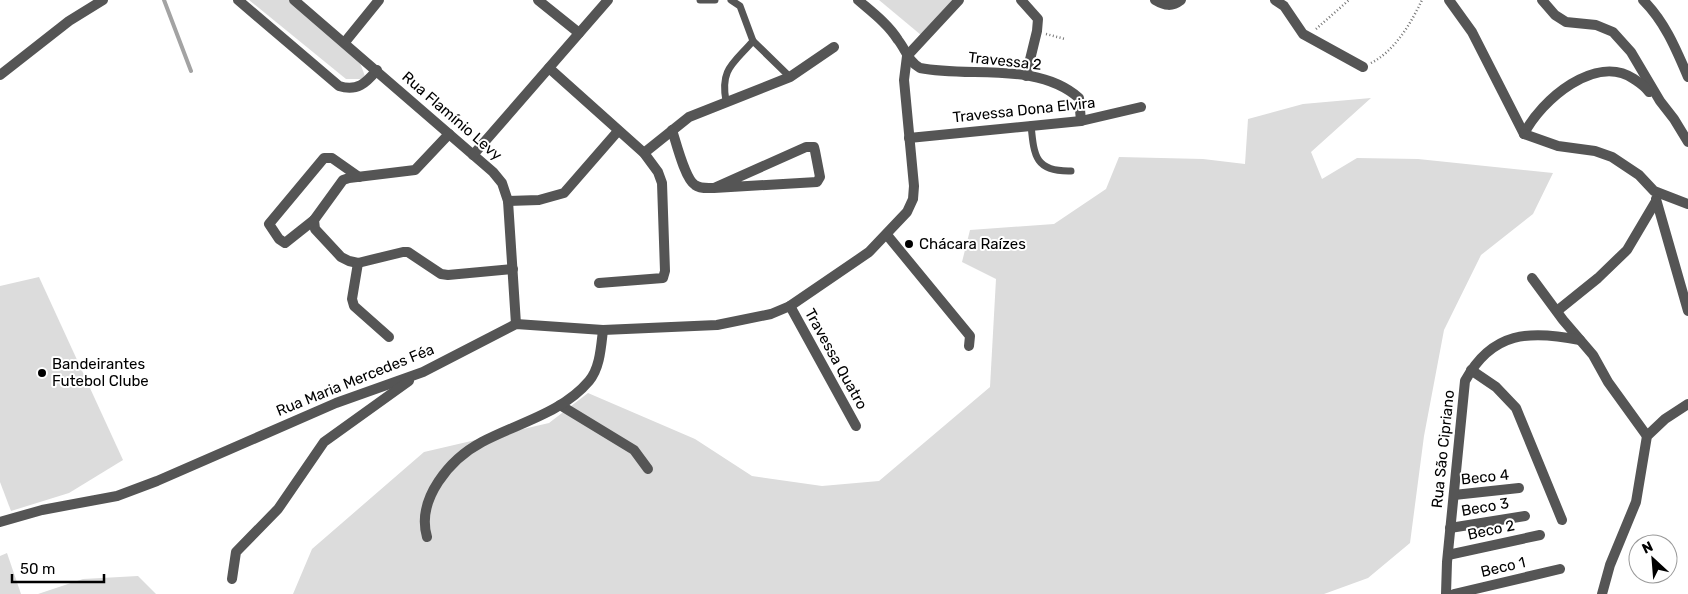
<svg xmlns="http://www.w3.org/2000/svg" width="1688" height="594" viewBox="0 0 1688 594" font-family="Rubik,sans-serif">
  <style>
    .green { fill: #dcdcdc }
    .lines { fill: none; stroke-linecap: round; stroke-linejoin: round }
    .stream { stroke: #a3a3a3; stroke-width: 4 }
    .path { stroke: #777; stroke-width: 2.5; stroke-dasharray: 1 2.5; stroke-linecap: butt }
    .service { stroke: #555; stroke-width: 7 }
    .minor { stroke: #555; stroke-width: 10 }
    .poi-dot { fill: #000; stroke: #fff; stroke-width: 2 }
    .labels { text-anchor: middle; stroke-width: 4; stroke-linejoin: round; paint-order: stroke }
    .street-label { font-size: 15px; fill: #000; stroke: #fff }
    .poi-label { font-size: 15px; fill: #000; stroke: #fff; text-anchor: start }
  </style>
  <rect width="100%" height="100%" fill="#fff"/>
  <g class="green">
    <path d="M249,0H291L359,60L366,79H346Z"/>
    <path d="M879,0H953L921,35Z"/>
    <path d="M1371,98L1311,152L1322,179L1357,158L1418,159L1553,173L1533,214L1481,255L1444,330L1424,436L1410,543L1368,578L1324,594H293L312,549L424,452L549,423L588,393L695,439L752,476L822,486L879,481L990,387L996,279L962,262L970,230L1054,224L1106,189L1119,157L1203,159L1245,164L1248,119L1303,104Z"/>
    <path d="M39,277L123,460L69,493L11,511L0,482V286Z"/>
    <path d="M7,553L21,594H0V556Z"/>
    <path d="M138,576L156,594H38L83,579Z"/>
  </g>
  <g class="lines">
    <path class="stream" d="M164,0L191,71"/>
    <g class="path">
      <path d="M1316,29L1349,0"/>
      <path d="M1046,34L1065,39"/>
      <path d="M1371,63C1395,51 1411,23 1422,0"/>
    </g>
    <g class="service">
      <path d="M700,0H715"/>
      <path d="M731,0L740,6L753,41L790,77"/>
      <path d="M726,101C720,69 733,64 753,41"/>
      <path d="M1031,125C1034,156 1035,172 1071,171"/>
    </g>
    <g class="minor">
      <path d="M238,0L339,86C357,92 366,83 377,70"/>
      <path d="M294,0L493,172L502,183L508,201L516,324"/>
      <path d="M538,0L579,33"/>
      <path d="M858,0C872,12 888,24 898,40C906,50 908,61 920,68C970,78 1037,61 1079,98L1081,121"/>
      <path d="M1021,0L1038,19L1037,31L1026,76"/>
      <path d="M1155,0C1165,6 1172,7 1181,0"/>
      <path d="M1275,0L1284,6L1303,34L1363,67"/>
      <path d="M1449,0L1472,32L1524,134"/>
      <path d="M1542,0L1555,15L1566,22L1596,25L1613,32L1631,52L1660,101L1674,119L1688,142"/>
      <path d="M1643,0C1665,22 1676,49 1688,77"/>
      <path d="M345,42L379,0"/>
      <path d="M549,68L644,153L658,172L662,183L665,271L663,278L599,283"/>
      <path d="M0,75L69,21L103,0"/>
      <path d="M672,130C676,142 685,179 695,185C700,189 708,188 714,188L806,147H814L815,151L820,177L817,182L714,188"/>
      <path d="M449,134L415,170L349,178L343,180L314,220L315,229L341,257L349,261L358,263L403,252H408L441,274L448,275L513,269"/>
      <path d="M1524,134C1541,100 1596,53 1634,79C1640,83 1645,86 1649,92"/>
      <path d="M1524,134L1558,146L1595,151L1612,157L1639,175L1654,191L1688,204"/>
      <path d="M909,138L1081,121L1141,107"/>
      <path d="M644,153L689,117L790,77L834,47"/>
      <path d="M473,155L608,0"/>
      <path d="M1656,199L1688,311"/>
      <path d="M508,201L539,200L564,193L618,131"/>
      <path d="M314,220L285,243L279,239L269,224L324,158H332L359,177"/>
      <path d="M887,235L970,336L969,346"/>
      <path d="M358,263L352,299L354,306L389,337"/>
      <path d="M1532,278L1563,320L1593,355L1608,382L1647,436"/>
      <path d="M790,306L856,426"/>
      <path d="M1557,311L1598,278L1627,250L1656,201"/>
      <path d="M1471,370L1496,387L1516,408L1562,520"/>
      <path d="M560,405L634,450L648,469"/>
      <path d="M1454,495L1519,488"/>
      <path d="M0,522L42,510L117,496L157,481L336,403L423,372L516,324L603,330L717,325L771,314L790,306L869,252L907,212L913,199L914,186L904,80L907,56L959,0"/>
      <path d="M1450,528L1525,516"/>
      <path d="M427,537C416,499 450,459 482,442C518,423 562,413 589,381C600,368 601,347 603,330"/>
      <path d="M1448,555L1540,535"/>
      <path d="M232,579L236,552L278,509L324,442L409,381"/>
      <path d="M1446,594L1447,562L1465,381C1492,331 1530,330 1580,340"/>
      <path d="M1454,594L1560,569"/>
      <path d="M1602,594L1610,565L1636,502L1647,436L1665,419L1688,404"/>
    </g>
  </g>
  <g class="poi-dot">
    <circle cx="909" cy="244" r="5"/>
    <circle cx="42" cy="373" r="5"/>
  </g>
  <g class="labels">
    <g class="street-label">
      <text transform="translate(1005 61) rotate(6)" y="5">Travessa 2</text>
      <text transform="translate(1024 110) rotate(-6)" y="5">Travessa Dona Elvira</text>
      <text transform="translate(452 116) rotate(41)" y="5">Rua Flamínio Levy</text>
      <text transform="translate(836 359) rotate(61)" y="5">Travessa Quatro</text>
      <text transform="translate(355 380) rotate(-22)" y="5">Rua Maria Mercedes Féa</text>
      <text transform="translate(1443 449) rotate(-84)" y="5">Rua São Cipriano</text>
      <text transform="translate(1485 477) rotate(-6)" y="5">Beco 4</text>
      <text transform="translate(1485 507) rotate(-10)" y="5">Beco 3</text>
      <text transform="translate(1491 530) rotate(-12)" y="5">Beco 2</text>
      <text transform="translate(1503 567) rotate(-13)" y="5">Beco 1</text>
    </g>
    <g class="poi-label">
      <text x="919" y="249">Chácara Raízes</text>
      <text x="52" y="369">Bandeirantes<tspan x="52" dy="17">Futebol Clube</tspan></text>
    </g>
  </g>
  <g transform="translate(1653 559) rotate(334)"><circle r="24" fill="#ffffff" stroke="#999999"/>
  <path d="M0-4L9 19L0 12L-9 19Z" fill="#000000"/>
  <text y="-8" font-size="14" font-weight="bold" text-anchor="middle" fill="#000000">N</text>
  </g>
  <path d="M12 574v8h92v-8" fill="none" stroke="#000000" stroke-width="2.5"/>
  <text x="20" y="574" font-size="15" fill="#000000" stroke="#ffffff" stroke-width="4" paint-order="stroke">50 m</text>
</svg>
